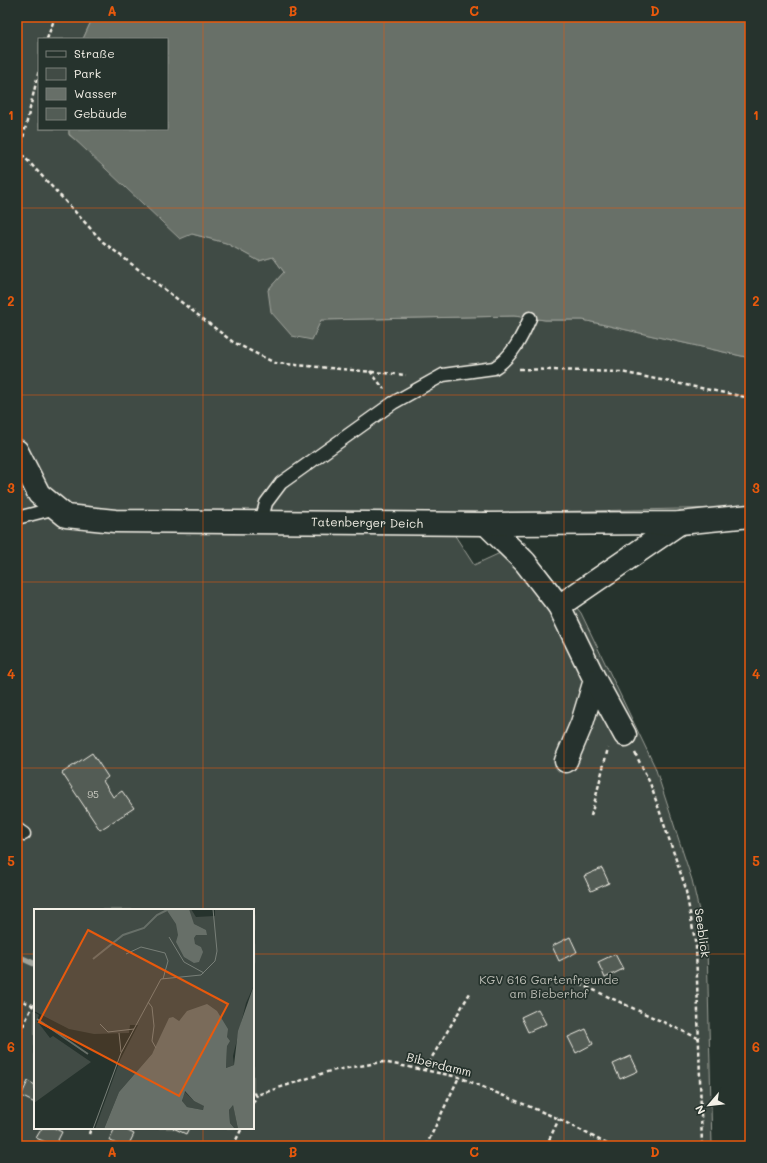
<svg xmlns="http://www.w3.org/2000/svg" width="767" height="1163" viewBox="0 0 767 1163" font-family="Mali,sans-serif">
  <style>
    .green { fill: #414b45; stroke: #9a9e96; fill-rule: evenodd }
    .water { fill: #676f68; stroke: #9fa39b }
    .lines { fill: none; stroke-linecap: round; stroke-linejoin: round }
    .stream { stroke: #9fa39b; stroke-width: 6 }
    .building { fill: #525c55; stroke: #f4f1e8 }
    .service-casing { stroke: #f4f1e8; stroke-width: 15 }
    .minor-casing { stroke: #f4f1e8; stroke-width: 25 }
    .tertiary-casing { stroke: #f4f1e8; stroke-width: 25 }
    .path { stroke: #f4f1e8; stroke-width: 2.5; stroke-dasharray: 4 3; stroke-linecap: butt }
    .service { stroke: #26332d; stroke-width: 12 }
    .minor { stroke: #26332d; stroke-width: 22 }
    .tertiary { stroke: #26332d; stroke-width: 22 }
    .grid { fill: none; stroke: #e8590c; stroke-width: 1; stroke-opacity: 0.55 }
    .labels { text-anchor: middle; stroke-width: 3.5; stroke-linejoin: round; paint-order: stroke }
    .number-label { font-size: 10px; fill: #ccccc3 }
    .street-label { font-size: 12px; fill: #f4f1e8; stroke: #26332d }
    .park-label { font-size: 12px; fill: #bebfb7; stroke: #26332d }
    .inset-river { fill: none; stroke: #676f68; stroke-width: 2 }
    .inset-road { fill: none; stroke: #787f78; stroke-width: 1 }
    .view { fill: #e8590c; fill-opacity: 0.15; stroke: #e8590c; stroke-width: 2 }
    .inset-edge { fill: none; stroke: #f4f1e8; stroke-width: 2 }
    .neatline { fill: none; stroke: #e8590c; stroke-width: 1.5 }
    .grid-label { font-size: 13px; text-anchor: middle; font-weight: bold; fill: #e8590c }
  </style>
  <rect width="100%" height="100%" fill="#26332d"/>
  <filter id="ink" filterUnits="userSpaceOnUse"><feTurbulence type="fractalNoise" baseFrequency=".025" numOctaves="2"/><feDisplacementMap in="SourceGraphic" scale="8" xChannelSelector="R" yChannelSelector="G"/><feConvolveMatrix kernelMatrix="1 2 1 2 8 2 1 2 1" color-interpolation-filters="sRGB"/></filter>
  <g filter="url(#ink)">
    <path class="green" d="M17,17H93L83,39H39V129H69V135L192,234L226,243L259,261L273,257L284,272L268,290L312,339L321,320L514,316L545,320H583L750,358V505L730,508L441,514L474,565L524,542L581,613L655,767L692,880L707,946L712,1146H17ZM35,910H253V1128H35Z"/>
    <path class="water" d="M93,17H750V358L583,320H545L514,316L321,320L312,340L292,336L271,312L268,290L284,272L273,257L259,261L226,243L192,234L180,239L69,134V129H167V39H83Z"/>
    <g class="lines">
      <path class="stream" d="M17,956L35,964"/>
    </g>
    <g class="building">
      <path d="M92,753L108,777L103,781L113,797L122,791L134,808L100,830L62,773Z"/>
      <path d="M602,868L609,883L591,891L584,876Z"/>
      <path d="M570,937L577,952L559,961L552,946Z"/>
      <path d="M615,954L623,969L605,978L598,962Z"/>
      <path d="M538,1009L546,1024L528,1032L521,1017Z"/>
      <path d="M586,1029L593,1044L576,1053L568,1037Z"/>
      <path d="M631,1056L638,1071L620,1079L613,1064Z"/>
      <path d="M28,1081L35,1085V1103L21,1096Z"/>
      <path d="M42,1128H54L62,1132L55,1146L36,1138Z"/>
      <path d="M115,1128H122L134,1134L128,1146H120L109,1140Z"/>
      <path d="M173,1128H189L186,1134Z"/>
    </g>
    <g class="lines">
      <defs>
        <g id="service">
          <path d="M17,518L56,508"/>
          <path d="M261,522L266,503L281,483L393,403L443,375L494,368C512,357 522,337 530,318"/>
          <path d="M17,829L24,834"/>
        </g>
        <g id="minor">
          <path d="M486,524L525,562L559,606L595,680L582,723L566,761"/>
          <path d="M559,606L680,523"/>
          <path d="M595,680L625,735"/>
        </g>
        <path id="tertiary" d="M17,451L39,494L66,516L115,521L486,524L680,523L750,516"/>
      </defs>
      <use href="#service" class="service-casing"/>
      <use href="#minor" class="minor-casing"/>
      <use href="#tertiary" class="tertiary-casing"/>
      <g class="path">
        <path d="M47,39L55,17"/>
        <path d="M17,149L103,242L233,342L275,363L406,375"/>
        <path d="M20,151L39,70"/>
        <path d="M519,369L621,372L750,398"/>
        <path d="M370,371L384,389"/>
        <path d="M635,753L650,783L685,886L696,946L702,1146"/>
        <path d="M591,816L608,748"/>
        <path d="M574,981L700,1039"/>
        <path d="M17,999L35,1006"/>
        <path d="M17,1039L33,1005"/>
        <path d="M425,1069L470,993"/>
        <path d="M253,1093L257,1095L330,1071L383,1062L459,1077L559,1119L611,1146"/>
        <path d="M253,1103L257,1095"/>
        <path d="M89,1134L91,1128"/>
        <path d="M233,1146L242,1128"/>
        <path d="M426,1146L459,1077"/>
        <path d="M546,1146L559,1119"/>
      </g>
      <use href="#service" class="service"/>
      <use href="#minor" class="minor"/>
      <use href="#tertiary" class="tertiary"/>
    </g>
  </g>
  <path class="grid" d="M203,17V910M384,17V1146M564,17V1146M17,208H750M17,395H750M17,582H750M17,768H750M17,954H35M253,954H750M203,1128V1146"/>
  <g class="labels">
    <g class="number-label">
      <text x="93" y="798">95</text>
    </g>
    <g class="street-label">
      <text transform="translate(367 523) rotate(1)" y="4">Tatenberger Deich</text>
      <text transform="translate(702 933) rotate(82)" y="4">Seeblick</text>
      <text transform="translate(439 1065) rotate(14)" y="4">Biberdamm</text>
    </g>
    <g class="park-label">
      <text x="549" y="984">KGV 616 Gartenfreunde<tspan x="549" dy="14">am Bieberhof</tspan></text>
    </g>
  </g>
  <g transform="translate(34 909)">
    <rect width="220" height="220" fill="#26332d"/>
    <path d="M0,0H157L162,8L181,7V0H220V76L212,94L199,147L200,156L192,159L193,137L153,103L145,112L135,113L118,145L85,183L70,220H61L86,151L104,116H96L95,124L60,125L35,120L0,102ZM0,103L5,106L3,112L16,129L19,127L57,153L0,194ZM150,182L160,192L171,197L169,201L153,198L148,193ZM199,195L204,220H201L196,214L195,201Z" fill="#414b45"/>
    <path d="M132,0H155L160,15L172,21L173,26H162L160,29L161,35L167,38L169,43L165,53L160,54L150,48L142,33L144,26L142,15ZM220,76V220H204L199,196L195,201L196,214L201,220H70L85,183L118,145L135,109L139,108L145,112L153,102L173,95L176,97L183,102L194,120L193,128L196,132L193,137L192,159L200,156L204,122ZM151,182L160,192L170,197L169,201L153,198L148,192Z" fill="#676f68" fill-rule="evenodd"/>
    <path class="inset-river" d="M59,50L89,26L110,19L123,6L133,1M3,110L54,145"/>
    <path class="inset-road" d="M135,28L150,53L170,64M92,45L107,38L131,44L134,52L129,70M114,93L118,98L120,117L118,132L122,139M66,115L74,123L100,120M85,124L87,143M59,220L87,144L127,70L167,66L181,52L183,42L179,0"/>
    <path class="view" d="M54,21L194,95L145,187L5,113Z"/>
    <rect width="220" height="220" class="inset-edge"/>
  </g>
  <rect width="767" height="1163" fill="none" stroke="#26332d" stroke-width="44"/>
  <rect x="38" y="38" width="130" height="92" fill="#26332d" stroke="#787f78"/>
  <rect x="46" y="51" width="20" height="6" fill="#26332d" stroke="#787f78"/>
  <text x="74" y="58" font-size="12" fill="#f4f1e8">Straße</text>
  <rect x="46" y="68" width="20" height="12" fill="#414b45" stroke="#787f78"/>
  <text x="74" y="78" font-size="12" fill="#f4f1e8">Park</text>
  <rect x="46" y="88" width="20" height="12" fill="#676f68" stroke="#787f78"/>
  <text x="74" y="98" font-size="12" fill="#f4f1e8">Wasser</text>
  <rect x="46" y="108" width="20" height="12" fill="#525c55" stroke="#787f78"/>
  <text x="74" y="118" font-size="12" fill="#f4f1e8">Gebäude</text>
  <g transform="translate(709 1105) rotate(242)" stroke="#26332d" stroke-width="3" paint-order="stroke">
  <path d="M0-3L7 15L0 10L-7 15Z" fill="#f4f1e8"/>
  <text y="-6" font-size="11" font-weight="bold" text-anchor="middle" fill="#f4f1e8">N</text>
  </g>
  <rect x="22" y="22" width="723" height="1119" class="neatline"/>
  <g class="grid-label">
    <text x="112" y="16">A</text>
    <text x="293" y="16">B</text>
    <text x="474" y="16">C</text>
    <text x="655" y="16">D</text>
    <text x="11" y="120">1</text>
    <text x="756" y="120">1</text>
    <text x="11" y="306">2</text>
    <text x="756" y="306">2</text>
    <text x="11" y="493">3</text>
    <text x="756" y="493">3</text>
    <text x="11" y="679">4</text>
    <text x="756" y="679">4</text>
    <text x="11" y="866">5</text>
    <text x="756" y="866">5</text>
    <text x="11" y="1052">6</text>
    <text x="756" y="1052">6</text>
    <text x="112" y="1157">A</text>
    <text x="293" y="1157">B</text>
    <text x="474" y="1157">C</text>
    <text x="655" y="1157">D</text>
  </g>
</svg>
